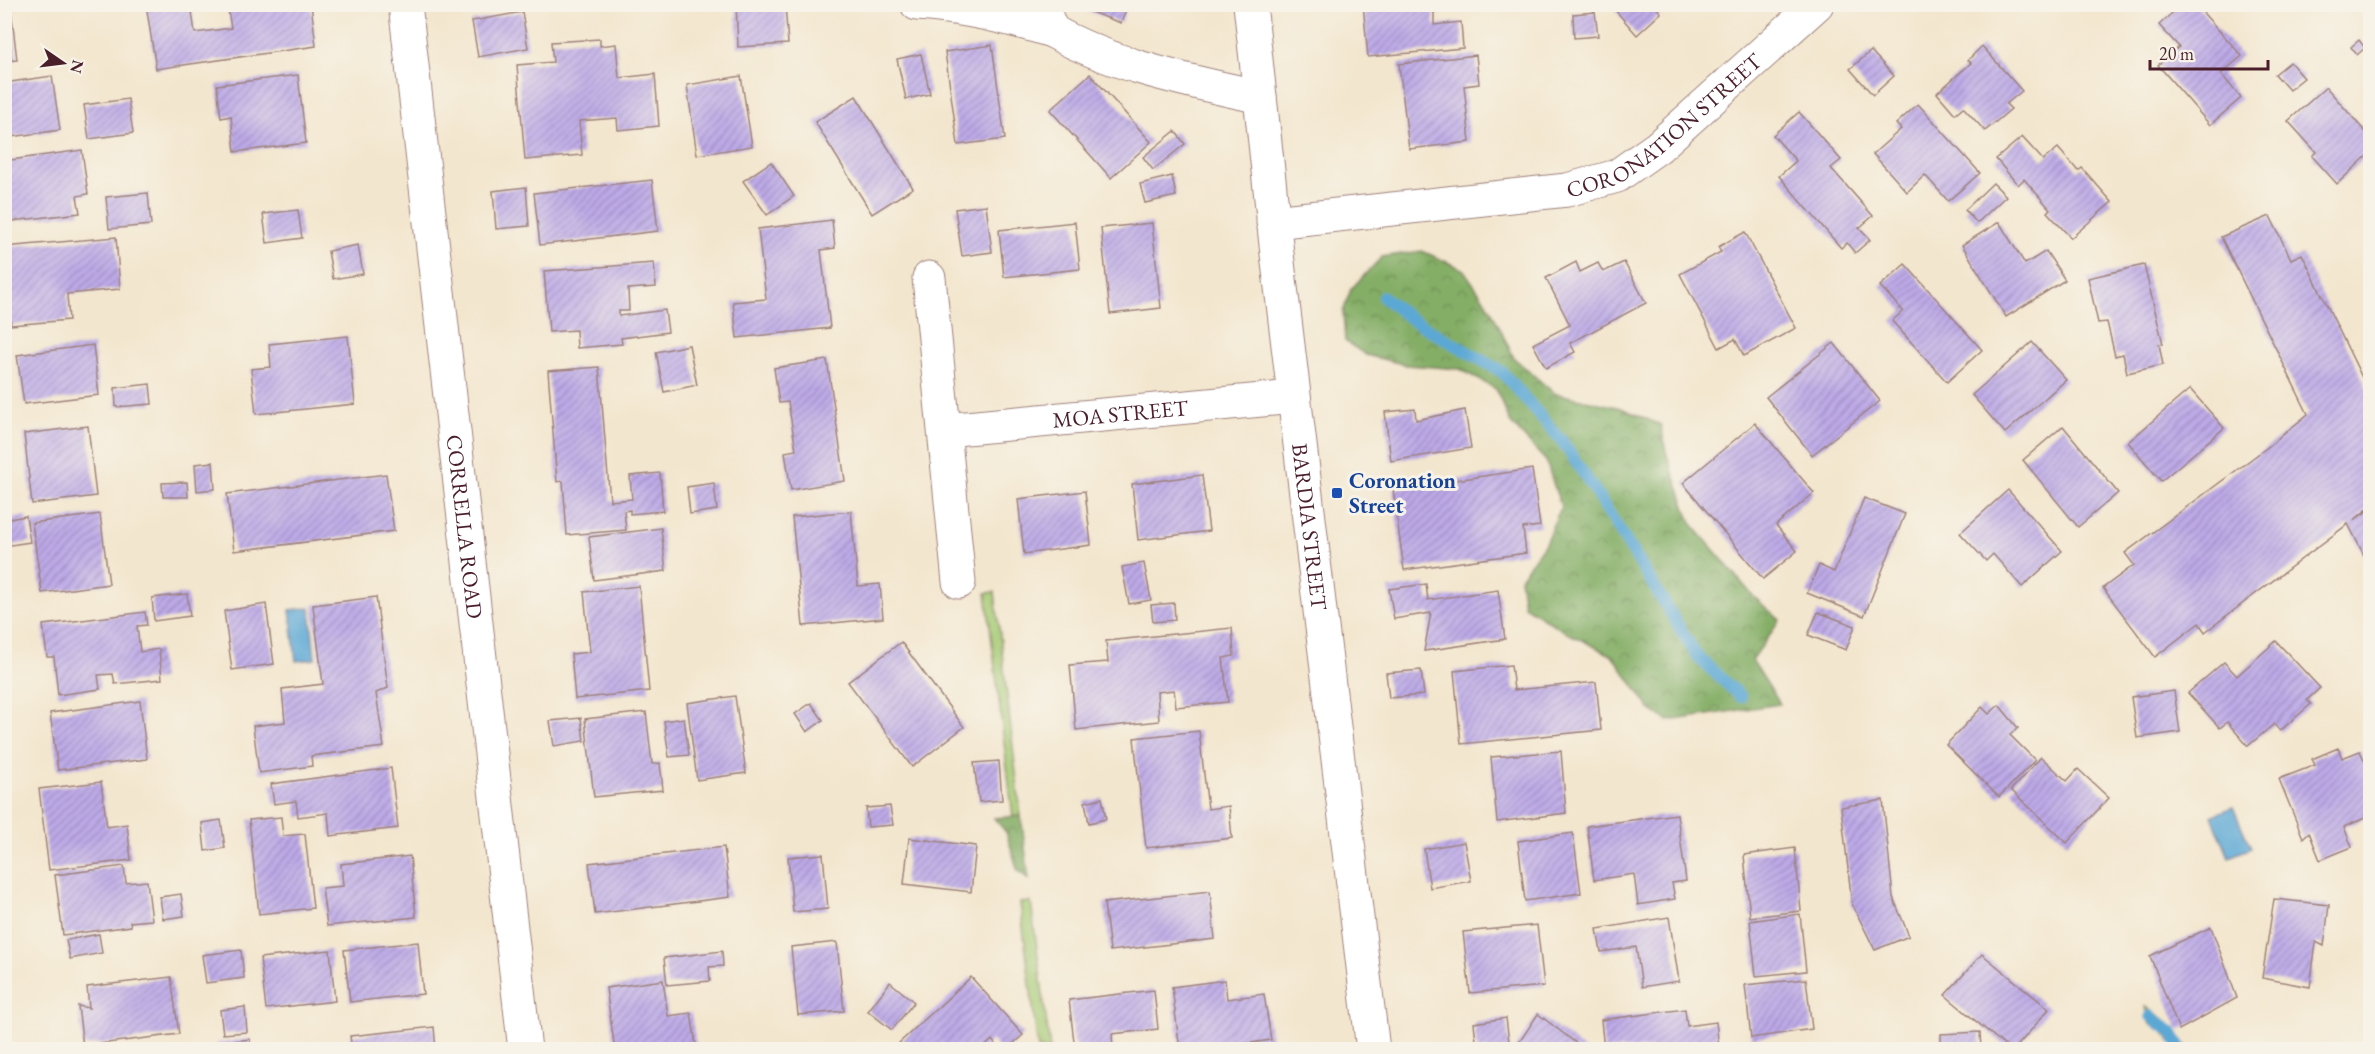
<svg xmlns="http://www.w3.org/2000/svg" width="2375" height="1054" viewBox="0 0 2375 1054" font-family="'EB Garamond',serif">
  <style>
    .green { fill: #a5ca74; stroke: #787450; stroke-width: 1.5 }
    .forest { fill: url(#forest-crowns); stroke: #676648; stroke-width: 1.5 }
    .water { fill: #5ca8d5; stroke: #536480; stroke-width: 1.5 }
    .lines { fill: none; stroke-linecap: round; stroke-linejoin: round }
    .stream { stroke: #5ca8d5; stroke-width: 12 }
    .building { fill: url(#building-hatch) }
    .street-casing { stroke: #9e827c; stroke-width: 35 }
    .secondary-casing { stroke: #9e827c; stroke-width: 35 }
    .street { stroke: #fff; stroke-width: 33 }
    .secondary { stroke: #fff; stroke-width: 33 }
    .transit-dot { fill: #1a4fb4; stroke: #f7f3e8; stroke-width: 2 }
    .labels { text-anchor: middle; stroke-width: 6; stroke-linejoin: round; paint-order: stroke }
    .street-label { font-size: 22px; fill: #4a1f2b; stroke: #f7f3e8 }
    .transit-label { font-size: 22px; font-weight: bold; fill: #164399; stroke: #f7f3e8; text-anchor: start }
  </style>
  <defs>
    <pattern id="forest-crowns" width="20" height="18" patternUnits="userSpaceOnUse" patternTransform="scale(1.5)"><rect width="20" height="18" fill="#84ae66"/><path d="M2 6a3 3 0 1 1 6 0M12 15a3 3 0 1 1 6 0" fill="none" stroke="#6e8d54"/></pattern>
    <pattern id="building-hatch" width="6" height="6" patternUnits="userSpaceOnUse" patternTransform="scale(1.5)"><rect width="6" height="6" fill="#bdaae8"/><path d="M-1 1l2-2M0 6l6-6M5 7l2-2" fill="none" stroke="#9c8abc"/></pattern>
  </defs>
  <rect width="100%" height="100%" fill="#f7f3e8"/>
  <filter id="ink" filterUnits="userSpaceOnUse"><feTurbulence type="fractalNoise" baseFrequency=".0167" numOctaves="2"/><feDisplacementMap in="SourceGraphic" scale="12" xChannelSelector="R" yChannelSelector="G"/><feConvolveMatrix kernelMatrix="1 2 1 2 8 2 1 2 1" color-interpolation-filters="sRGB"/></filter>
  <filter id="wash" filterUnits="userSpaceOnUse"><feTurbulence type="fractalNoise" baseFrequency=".008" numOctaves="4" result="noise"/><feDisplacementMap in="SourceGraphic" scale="24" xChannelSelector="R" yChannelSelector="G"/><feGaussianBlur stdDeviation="1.35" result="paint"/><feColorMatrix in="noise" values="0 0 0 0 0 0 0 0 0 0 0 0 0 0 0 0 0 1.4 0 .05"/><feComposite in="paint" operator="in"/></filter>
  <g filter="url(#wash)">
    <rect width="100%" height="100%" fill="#f3e6ce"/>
    <g class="green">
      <path d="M995,592L1021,816L1013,817L986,593Z"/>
      <path d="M1031,902L1050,1049H1038L1020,903Z"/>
      <path d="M2146,1007C2166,1018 2177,1030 2188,1049H2177L2164,1032L2149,1022Z"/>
    </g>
    <g class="forest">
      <path d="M1422,251L1463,269L1490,308L1514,358L1554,393L1621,408L1661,425L1666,452L1691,523L1753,596L1780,620L1752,660L1780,704L1668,721L1650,709L1613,656L1566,632L1524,606L1520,578L1544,545L1561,507L1546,461L1510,422L1496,389L1460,369L1407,365L1366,355L1345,341L1343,312L1351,289L1382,257Z"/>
      <path d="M1021,816L1029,879L1018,871L1006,832L994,818Z"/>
    </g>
    <g class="water">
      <path d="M310,608L315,659L296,661L290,610Z"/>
      <path d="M2233,807L2251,848L2229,857L2212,816Z"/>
    </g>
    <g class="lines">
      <g class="stream">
        <path d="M1383,297L1411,319L1502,372L1562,441L1597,494L1697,656L1741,697"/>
        <path d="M2151,1016L2172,1032L2182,1050"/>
      </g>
    </g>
    <g id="blocks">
      <g class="building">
        <path d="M4,4H31L11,9L17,60L4,61Z"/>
        <path d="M146,4H191L195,33L231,28L227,4H311L316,46L156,69Z"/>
        <path d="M736,4H785L788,44L738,47Z"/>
        <path d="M1069,4H1128L1121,23Z"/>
        <path d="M1363,4H1443L1444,10L1434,12V25L1461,22L1463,48L1368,57Z"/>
        <path d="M1621,4H1653L1661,13L1637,35L1615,10Z"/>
        <path d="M2182,4H2195L2242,56L2221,74L2241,98L2210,125L2158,65L2179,47L2159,25Z"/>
        <path d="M522,12L528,48L478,57L472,21Z"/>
        <path d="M1595,12L1598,36L1574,38L1573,14Z"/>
        <path d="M600,39V46L616,44L619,78L655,74L659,126L618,130L617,118L579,121L582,155L525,160L517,65L553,62L551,42Z"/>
        <path d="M2359,40L2365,48L2357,55L2351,47Z"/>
        <path d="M992,45L1005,139L958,145L945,52Z"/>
        <path d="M1982,46L2022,91L2006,104L2011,109L1985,131L1963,107L1955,114L1937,93L1971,63L1968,60Z"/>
        <path d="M1871,51L1894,76L1873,95L1850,69Z"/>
        <path d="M921,54L930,94L906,99L897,59Z"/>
        <path d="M1476,55L1479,84L1464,86L1470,142L1409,149L1399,64Z"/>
        <path d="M2290,62L2304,78L2289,90L2275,74Z"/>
        <path d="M1090,74L1151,142L1111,178L1050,110Z"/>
        <path d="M298,75L306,143L235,152L231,116L221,118L217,85Z"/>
        <path d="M52,76L60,130L4,138V83Z"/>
        <path d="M741,76L752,146L697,155L687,85Z"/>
        <path d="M2326,87L2370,137V153L2337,184L2312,156L2316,152L2288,121Z"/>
        <path d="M856,96L913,188L872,214L815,122Z"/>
        <path d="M128,99L133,133L89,139L84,105Z"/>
        <path d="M1918,104L1980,173L1948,201L1925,175L1907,192L1873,154L1901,129L1896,124Z"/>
        <path d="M1799,112L1841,160L1831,168L1873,216L1859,228L1870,240L1855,253L1847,243L1841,248L1779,176L1796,161L1773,135Z"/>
        <path d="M1175,131L1185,144L1153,170L1143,157Z"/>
        <path d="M2022,137L2043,160L2058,148L2078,171L2082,168L2112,202L2071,238L2047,212L2050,209L2024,179L2018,185L1996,159Z"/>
        <path d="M82,150L88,194L77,196L80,213L4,222V161Z"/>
        <path d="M771,162L794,196L767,215L743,181Z"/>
        <path d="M1172,176L1176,196L1145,203L1140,184Z"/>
        <path d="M652,180L658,231L540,245L534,193Z"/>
        <path d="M1993,183L2006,196L1977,223L1965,210Z"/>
        <path d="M526,187L529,226L496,229L493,191Z"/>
        <path d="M148,193L151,225L109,229L106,197Z"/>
        <path d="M986,205L992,252L962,256L955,209Z"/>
        <path d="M298,210L302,238L267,243L263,214Z"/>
        <path d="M2270,216L2291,259L2302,254L2370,394V507L2353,521L2370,509V567L2348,524L2205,632L2199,623L2155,657L2103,588L2134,565L2125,553L2273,443L2308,414L2221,237Z"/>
        <path d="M832,220L835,248L821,250L830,328L737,338L733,302L766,299L758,229Z"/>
        <path d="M1075,222L1080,269L1004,277L999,230Z"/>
        <path d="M1999,222L2025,264L2046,251L2065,280L2006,317L1962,245Z"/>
        <path d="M1152,223L1161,308L1110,314L1101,228Z"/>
        <path d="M1745,232L1796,328L1744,356L1735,339L1719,348L1680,274L1721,252L1718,247Z"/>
        <path d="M116,237L120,289L67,294L69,320L11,325L9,306H4V247Z"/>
        <path d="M358,245L363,274L333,279L328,251Z"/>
        <path d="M1576,262L1580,272L1598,263L1603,272L1624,262L1646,303L1570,343L1575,352L1546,368L1533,344L1570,325L1546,278Z"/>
        <path d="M654,263L656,287L628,289L629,311H619V316L665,310L668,332L621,338L622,344L577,348L576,330L549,332L544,271Z"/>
        <path d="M1905,264L1982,350L1947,382L1892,321L1903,311L1880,286Z"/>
        <path d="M2144,265L2163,344H2159L2163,365L2127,373L2123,354L2115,356L2107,322L2098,323L2088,278Z"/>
        <path d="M348,336L355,404L256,414L251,369L271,367L269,344Z"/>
        <path d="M2032,342L2066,380L2005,433L1972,395Z"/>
        <path d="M1834,343L1880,401L1812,455L1766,397Z"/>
        <path d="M93,345L99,395L24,404L17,355Z"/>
        <path d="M689,345L697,385L664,392L656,352Z"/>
        <path d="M827,360L845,481L791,490L785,452L796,450L788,402L779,403L774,368Z"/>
        <path d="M599,367L610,501L632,499L630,476L660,473L663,511L630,514V510L624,511L626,530L567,535L563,481L557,482L548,371Z"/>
        <path d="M150,384L152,404L116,407L115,388Z"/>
        <path d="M2190,389L2224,428L2161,481L2128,442Z"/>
        <path d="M1415,409L1416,420L1465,410L1471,448L1391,461L1385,412Z"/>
        <path d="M1755,423L1814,493L1776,525L1797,551L1763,579L1683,483Z"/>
        <path d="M88,426L96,496L32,504L24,434Z"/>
        <path d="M2063,426L2118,493L2078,527L2023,460Z"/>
        <path d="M213,462L215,489L197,491L195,464Z"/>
        <path d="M1532,469L1540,526L1523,528L1526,553L1404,570L1393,489Z"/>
        <path d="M386,474L394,531L234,551L227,494Z"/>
        <path d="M1202,475L1209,531L1138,540L1132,484Z"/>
        <path d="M187,482L188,497H163L162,483Z"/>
        <path d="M714,483L717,510L690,514L687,487Z"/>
        <path d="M2008,490L2062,551L2022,587L1993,554L1986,561L1960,533Z"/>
        <path d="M1085,491L1091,545L1024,554L1018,499Z"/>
        <path d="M1864,498L1905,514L1864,616L1807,593L1819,565L1834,572Z"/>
        <path d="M851,511L858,586L880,584L883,618L803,626L792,517Z"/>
        <path d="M100,514L109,584L42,593L32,523Z"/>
        <path d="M26,516L30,542L4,546V520Z"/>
        <path d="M661,528L666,571L594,580L589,537Z"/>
        <path d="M1144,563L1151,600L1129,604L1122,567Z"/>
        <path d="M1426,584L1428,600L1498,590L1505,639L1424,651L1431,613L1394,619L1389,589Z"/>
        <path d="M639,586L649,691L575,699L571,654L590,652L584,592Z"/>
        <path d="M187,594L190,616L154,621L152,598Z"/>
        <path d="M376,597L388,688L376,693L384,747L311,756L312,766L259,773L253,726L285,722L282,689L323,684L313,605Z"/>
        <path d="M1174,603L1175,620L1153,622L1151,605Z"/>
        <path d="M266,604L274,664L232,670L224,611Z"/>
        <path d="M145,612L147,625L137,626L140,652L159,649L162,679L115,684L113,674L98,675L100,689L58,695L54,657H47L43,625Z"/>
        <path d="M1818,612L1855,626L1846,650L1808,635Z"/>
        <path d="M1232,628L1234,656L1223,658L1228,702L1176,707L1174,690L1157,692L1159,721L1076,730L1070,665L1108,662L1106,641Z"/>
        <path d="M2276,641L2320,688L2307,700L2311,704L2280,731L2274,724L2248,746L2227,722L2220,728L2188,693L2224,662L2237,676Z"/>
        <path d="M901,642L964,727L912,767L848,682Z"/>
        <path d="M1511,665L1514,690L1596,682L1601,730L1461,744L1454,671Z"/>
        <path d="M1421,670L1424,695L1389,698L1386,673Z"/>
        <path d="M2174,691L2180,732L2137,738L2131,697Z"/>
        <path d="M735,696L746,773L697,780L687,703Z"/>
        <path d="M140,701L147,759L58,770L50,713Z"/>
        <path d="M811,703L823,720L807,732L795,714Z"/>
        <path d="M1999,705L2018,728L2010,735L2035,760L1999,797L1946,745L1982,707L1989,714Z"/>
        <path d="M646,712L652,764L660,763L663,790L594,797L585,719Z"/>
        <path d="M581,718L584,741L554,746L550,721Z"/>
        <path d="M684,718L689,755L669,757L664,721Z"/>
        <path d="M1199,731L1208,809L1229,806L1232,838L1146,848L1134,738Z"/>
        <path d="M2338,748L2342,758L2360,751L2370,773V816L2344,827L2352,847L2320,860L2309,832L2303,838L2279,779L2315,765L2312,759Z"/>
        <path d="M1561,751L1566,813L1497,822L1491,757Z"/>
        <path d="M2041,757L2067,781L2078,769L2109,798L2067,843L2011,790Z"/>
        <path d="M999,761L1002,800L979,802L974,763Z"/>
        <path d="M391,768L398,828L330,836L328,813L298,817L296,801L274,804L271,784Z"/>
        <path d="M101,782L107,827L127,824L131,860L49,870L39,789Z"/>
        <path d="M1102,798L1106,819L1089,823L1085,802Z"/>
        <path d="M1883,800L1893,897L1909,936L1875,950L1852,904L1841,807Z"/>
        <path d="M890,806L893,825L868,827L866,808Z"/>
        <path d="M1677,814L1686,881L1672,883L1675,899L1638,905L1634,874L1594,880L1587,826Z"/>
        <path d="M281,817L283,836L305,834L313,908L259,914L249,820Z"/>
        <path d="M221,820L225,848L205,851L202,823Z"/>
        <path d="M1573,833L1581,893L1525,901L1518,841Z"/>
        <path d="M909,838L976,846L971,892L904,884Z"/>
        <path d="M1464,842L1471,881L1430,888L1424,849Z"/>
        <path d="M724,847L730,897L595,914L589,863Z"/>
        <path d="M1795,848L1801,911L1750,917L1744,855Z"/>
        <path d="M823,854L828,909L793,912L788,857Z"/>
        <path d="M410,856L416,917L327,926L322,888L343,886L341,864Z"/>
        <path d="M124,866L126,883L147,881L152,920L130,922L131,926L63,935L55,875Z"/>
        <path d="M1210,891L1215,939L1110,951L1104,903Z"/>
        <path d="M181,894L184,916L163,919L160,897Z"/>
        <path d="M2274,899L2329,905L2324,946L2316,942L2310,987L2262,978Z"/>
        <path d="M1800,914L1806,971L1756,976L1750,921Z"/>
        <path d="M1669,917L1679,981L1642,987L1636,947L1601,952L1597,929Z"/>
        <path d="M1537,925L1544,986L1470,993L1463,932Z"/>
        <path d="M2211,927L2237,998L2179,1030L2150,956Z"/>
        <path d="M99,934L102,953L70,959L66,940Z"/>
        <path d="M418,942L423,994L350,1002L344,950Z"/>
        <path d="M837,942L844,1011L798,1015L791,947Z"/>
        <path d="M241,950L244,978L206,983L202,955Z"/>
        <path d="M330,950L335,1001L266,1009L260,958Z"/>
        <path d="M722,951L723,966L709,967L710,981L667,985L664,958Z"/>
        <path d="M1982,954L2049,1009L2014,1050H2010L1945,995Z"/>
        <path d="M171,977L179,1034L83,1046L78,1006L89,1008L87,987Z"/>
        <path d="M971,977L1023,1035L1006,1050H1000L992,1040L981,1050H905L899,1043Z"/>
        <path d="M1806,979L1812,1029L1751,1038L1745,985Z"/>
        <path d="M663,980L668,1016L691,1013L696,1045L668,1050H615L606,988Z"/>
        <path d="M1225,980L1227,999L1264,994L1271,1040L1201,1050H1180L1172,987Z"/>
        <path d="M890,982L914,1002L892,1030L868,1011Z"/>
        <path d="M1154,990L1158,1029L1112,1034L1113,1050H1075L1069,1000Z"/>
        <path d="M245,1007L247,1032L223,1034L220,1010Z"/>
        <path d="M1685,1009L1687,1026L1716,1022L1719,1048L1604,1050L1601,1020Z"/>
        <path d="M1538,1014L1585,1050H1514Z"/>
        <path d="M1506,1018L1510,1050H1477L1474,1023Z"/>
        <path d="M434,1027L436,1050H352L350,1036Z"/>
        <path d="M1980,1032L1981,1050H1941V1034Z"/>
        <path d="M250,1039L251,1050H218L217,1043Z"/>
      </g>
    </g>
  </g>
  <g filter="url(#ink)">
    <use href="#blocks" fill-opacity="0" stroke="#9e827c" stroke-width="1.5"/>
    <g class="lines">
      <defs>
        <g id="street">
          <path id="s1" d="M405,4L525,1050"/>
          <path d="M917,4C964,7 1007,17 1052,31L1041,4"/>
          <path d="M1052,31C1116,67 1190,81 1260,97"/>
          <path id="s2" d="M1273,222L1567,190L1617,176L1658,147L1817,4"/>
          <path d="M929,278L959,582"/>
          <path id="s3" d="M945,430L1294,397"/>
        </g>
        <g id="secondary">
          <path id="s4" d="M1250,4L1277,254L1373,1050"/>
        </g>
      </defs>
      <use href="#street" class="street-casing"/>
      <use href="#secondary" class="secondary-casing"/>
      <use href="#street" class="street"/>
      <use href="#secondary" class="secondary"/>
    </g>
  </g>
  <rect class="transit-dot" x="1331" y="487" width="12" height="12" rx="3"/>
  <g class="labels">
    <g class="street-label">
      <text dy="8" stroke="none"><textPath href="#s2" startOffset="414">CORONATION STREET</textPath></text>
      <text dy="8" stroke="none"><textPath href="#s3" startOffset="176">MOA STREET</textPath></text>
      <text dy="8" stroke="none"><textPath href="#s1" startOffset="526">CORRELLA ROAD</textPath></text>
      <text dy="8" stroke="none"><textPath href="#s4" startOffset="526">BARDIA STREET</textPath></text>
    </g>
    <g class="transit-label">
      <text x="1349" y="488">Coronation<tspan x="1349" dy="25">Street</tspan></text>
    </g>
  </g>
  <rect width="2375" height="1054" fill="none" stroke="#f7f3e8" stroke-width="24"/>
  <g transform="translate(63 63) rotate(104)" stroke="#f7f3e8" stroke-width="4.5" paint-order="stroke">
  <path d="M0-4.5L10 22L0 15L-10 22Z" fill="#4a1f2b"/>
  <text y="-9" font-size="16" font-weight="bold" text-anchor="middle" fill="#4a1f2b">N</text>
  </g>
  <path d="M2150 60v9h118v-9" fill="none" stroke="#4a1f2b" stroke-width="3"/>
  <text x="2159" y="60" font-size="18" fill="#4a1f2b" stroke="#f7f3e8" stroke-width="4.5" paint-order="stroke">20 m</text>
</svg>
